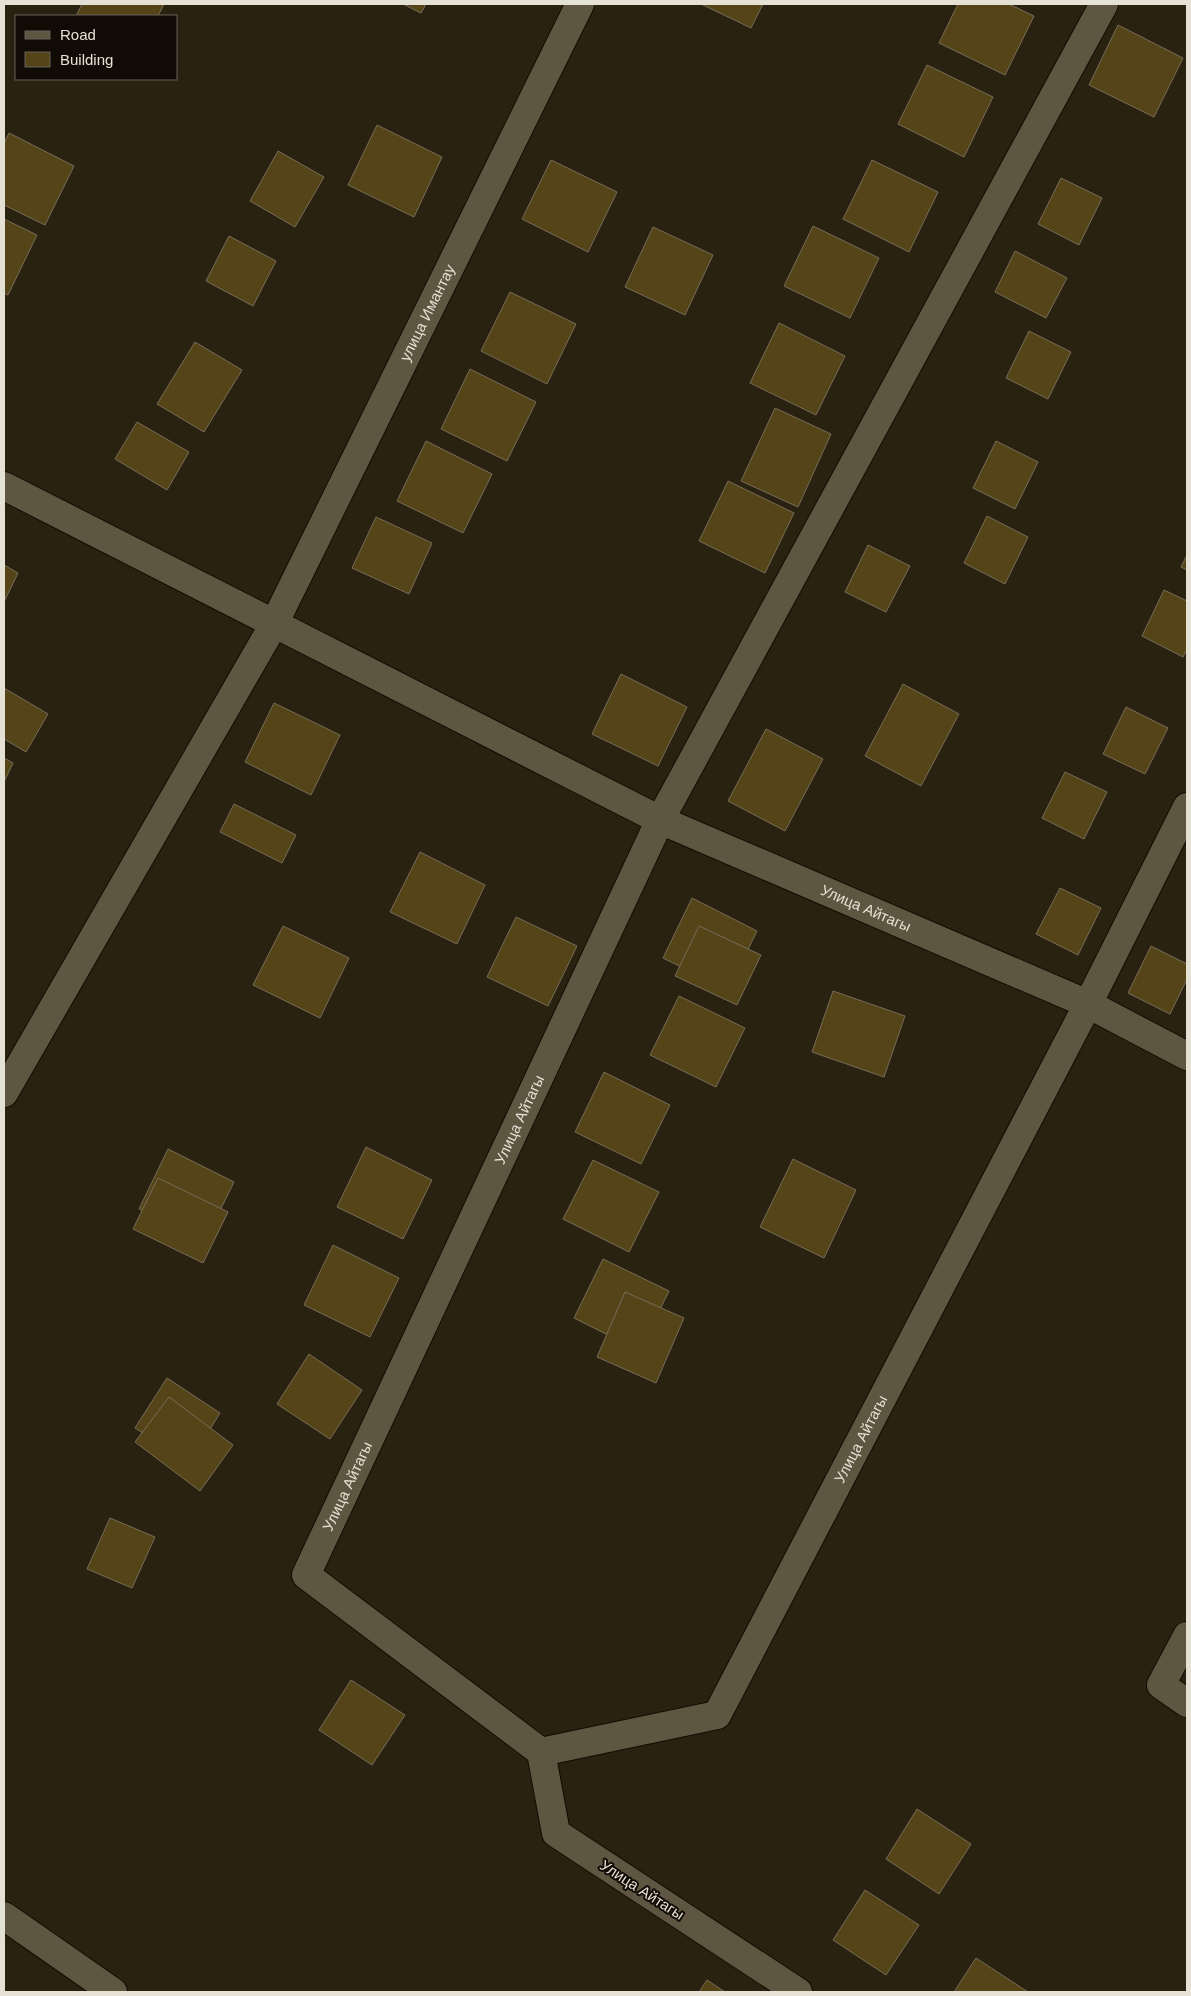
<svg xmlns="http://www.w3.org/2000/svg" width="1191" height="1996" viewBox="0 0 1191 1996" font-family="Helvetica,sans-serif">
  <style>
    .building { fill: #564419; stroke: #766d59 }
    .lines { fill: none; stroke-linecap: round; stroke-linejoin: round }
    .minor-casing { stroke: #130c00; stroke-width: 30 }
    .minor { stroke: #5f5642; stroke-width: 28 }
    .labels { text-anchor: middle; stroke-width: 4; stroke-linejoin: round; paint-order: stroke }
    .street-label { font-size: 15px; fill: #e6e1d5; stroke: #100c05 }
  </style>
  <rect width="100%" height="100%" fill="#2a2210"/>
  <g class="building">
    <path d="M82,4H164L158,16H76Z"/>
    <path d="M403,4H426L421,13Z"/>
    <path d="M701,4H763L751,28Z"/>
    <path d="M958,4H1009L1034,16L1005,75L939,43Z"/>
    <path d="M1118,25L1183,58L1154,117L1089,85Z"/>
    <path d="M927,65L993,97L964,157L898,124Z"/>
    <path d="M377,125L442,157L414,217L348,185Z"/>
    <path d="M9,133L74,166L45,225L4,205V143Z"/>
    <path d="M278,151L324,177L295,227L250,201Z"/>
    <path d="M551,160L617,192L588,252L522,219Z"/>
    <path d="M872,160L938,192L909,252L843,219Z"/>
    <path d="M1061,178L1102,198L1079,245L1038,224Z"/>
    <path d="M4,219L37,235L8,295L4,293Z"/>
    <path d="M813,226L879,258L850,318L784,286Z"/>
    <path d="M653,227L713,255L685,315L625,287Z"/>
    <path d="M229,236L276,261L253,306L206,281Z"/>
    <path d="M1015,251L1067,278L1046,318L995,292Z"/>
    <path d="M510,292L576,324L547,384L481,351Z"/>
    <path d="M779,323L845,356L816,415L750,383Z"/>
    <path d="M1029,331L1071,352L1048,399L1006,378Z"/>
    <path d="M195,342L242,370L204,432L157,404Z"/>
    <path d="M470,369L536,402L507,461L441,429Z"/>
    <path d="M775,408L831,434L798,507L741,481Z"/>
    <path d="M137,422L189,452L167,490L115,459Z"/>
    <path d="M426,441L492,474L463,533L397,501Z"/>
    <path d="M996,441L1038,462L1015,509L973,488Z"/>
    <path d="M728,481L794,513L765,573L699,541Z"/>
    <path d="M987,516L1028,537L1005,584L964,563Z"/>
    <path d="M376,517L432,543L409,594L352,568Z"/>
    <path d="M868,545L910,566L886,612L845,592Z"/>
    <path d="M1187,555V570L1181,567Z"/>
    <path d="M4,565L18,573L4,602Z"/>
    <path d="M1164,590L1187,601V649L1183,657L1142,636Z"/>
    <path d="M621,674L687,707L658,766L592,734Z"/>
    <path d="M903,684L959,714L921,786L865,756Z"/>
    <path d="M4,688L48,714L26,752L4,739Z"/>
    <path d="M274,703L340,735L311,795L245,762Z"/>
    <path d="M1126,707L1168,728L1145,774L1103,754Z"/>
    <path d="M766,729L823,759L785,831L728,801Z"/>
    <path d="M4,758L13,763L4,782Z"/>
    <path d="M1065,772L1107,792L1084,839L1042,818Z"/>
    <path d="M234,804L296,835L282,863L220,832Z"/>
    <path d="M420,852L485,885L457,944L390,912Z"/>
    <path d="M1060,888L1101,908L1078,955L1036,934Z"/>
    <path d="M692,898L757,931L728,990L663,958Z"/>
    <path d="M516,917L577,946L548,1006L487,977Z"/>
    <path d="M283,926L349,958L320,1018L253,985Z"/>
    <path d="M699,926L761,955L737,1005L675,976Z"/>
    <path d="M1151,946L1187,964V979L1170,1014L1128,993Z"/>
    <path d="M833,991L905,1016L884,1077L812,1052Z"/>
    <path d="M679,996L745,1028L716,1087L650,1055Z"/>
    <path d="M604,1072L670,1105L641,1164L575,1132Z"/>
    <path d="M366,1147L432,1180L403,1239L337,1207Z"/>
    <path d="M168,1149L234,1182L205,1241L139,1209Z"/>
    <path d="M793,1159L856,1190L824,1258L760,1227Z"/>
    <path d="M593,1160L659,1192L629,1252L563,1219Z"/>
    <path d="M158,1178L228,1212L203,1263L133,1229Z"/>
    <path d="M333,1245L399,1278L370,1337L304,1305Z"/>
    <path d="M603,1259L669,1291L640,1351L574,1318Z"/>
    <path d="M625,1292L684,1318L656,1383L597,1357Z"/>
    <path d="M309,1354L362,1390L330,1439L277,1404Z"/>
    <path d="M167,1378L220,1413L189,1463L135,1428Z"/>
    <path d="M169,1397L233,1445L200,1491L135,1442Z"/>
    <path d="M110,1518L155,1537L132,1588L87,1569Z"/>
    <path d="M351,1680L405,1715L372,1765L319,1730Z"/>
    <path d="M917,1809L971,1844L939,1894L886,1859Z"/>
    <path d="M865,1890L919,1925L886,1975L833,1940Z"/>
    <path d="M976,1958L1028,1992H954Z"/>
    <path d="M707,1980L725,1992H699Z"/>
  </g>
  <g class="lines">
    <defs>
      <g id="minor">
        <path d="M4,486L660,820L1104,4"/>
        <path id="s1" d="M4,1093L274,624L580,4"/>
        <path d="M1187,1636L1161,1685L1187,1703"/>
        <path id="s2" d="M541,1752L717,1715L1088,1004L1187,807"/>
        <path d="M4,1916L113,1992"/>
        <path id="s3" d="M798,1992L556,1833L541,1752L306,1575L660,820L1088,1004L1187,1056"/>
      </g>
    </defs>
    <use href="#minor" class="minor-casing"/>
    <use href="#minor" class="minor"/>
  </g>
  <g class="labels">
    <g class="street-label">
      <text dy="5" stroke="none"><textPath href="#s1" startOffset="888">улица Имантау</textPath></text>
      <text dy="5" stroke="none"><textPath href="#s3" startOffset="1724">Улица Айтагы</textPath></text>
      <text dy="5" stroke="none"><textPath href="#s3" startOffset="1169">Улица Айтагы</textPath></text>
      <text dy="5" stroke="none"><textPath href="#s2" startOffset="491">Улица Айтагы</textPath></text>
      <text dy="5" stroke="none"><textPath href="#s3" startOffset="764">Улица Айтагы</textPath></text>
      <text transform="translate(642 1890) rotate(33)" y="5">Улица Айтагы</text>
    </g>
  </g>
  <rect width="1191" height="1996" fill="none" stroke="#e6e1d5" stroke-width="10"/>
  <rect x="15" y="15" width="162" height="65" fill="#100c05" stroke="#666158"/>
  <rect x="25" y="31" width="25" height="8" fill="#5f5642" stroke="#666158"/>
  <text x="60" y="40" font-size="15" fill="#e6e1d5">Road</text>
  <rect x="25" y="52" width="25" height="15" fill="#564419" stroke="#666158"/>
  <text x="60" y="65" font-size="15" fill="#e6e1d5">Building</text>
</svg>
